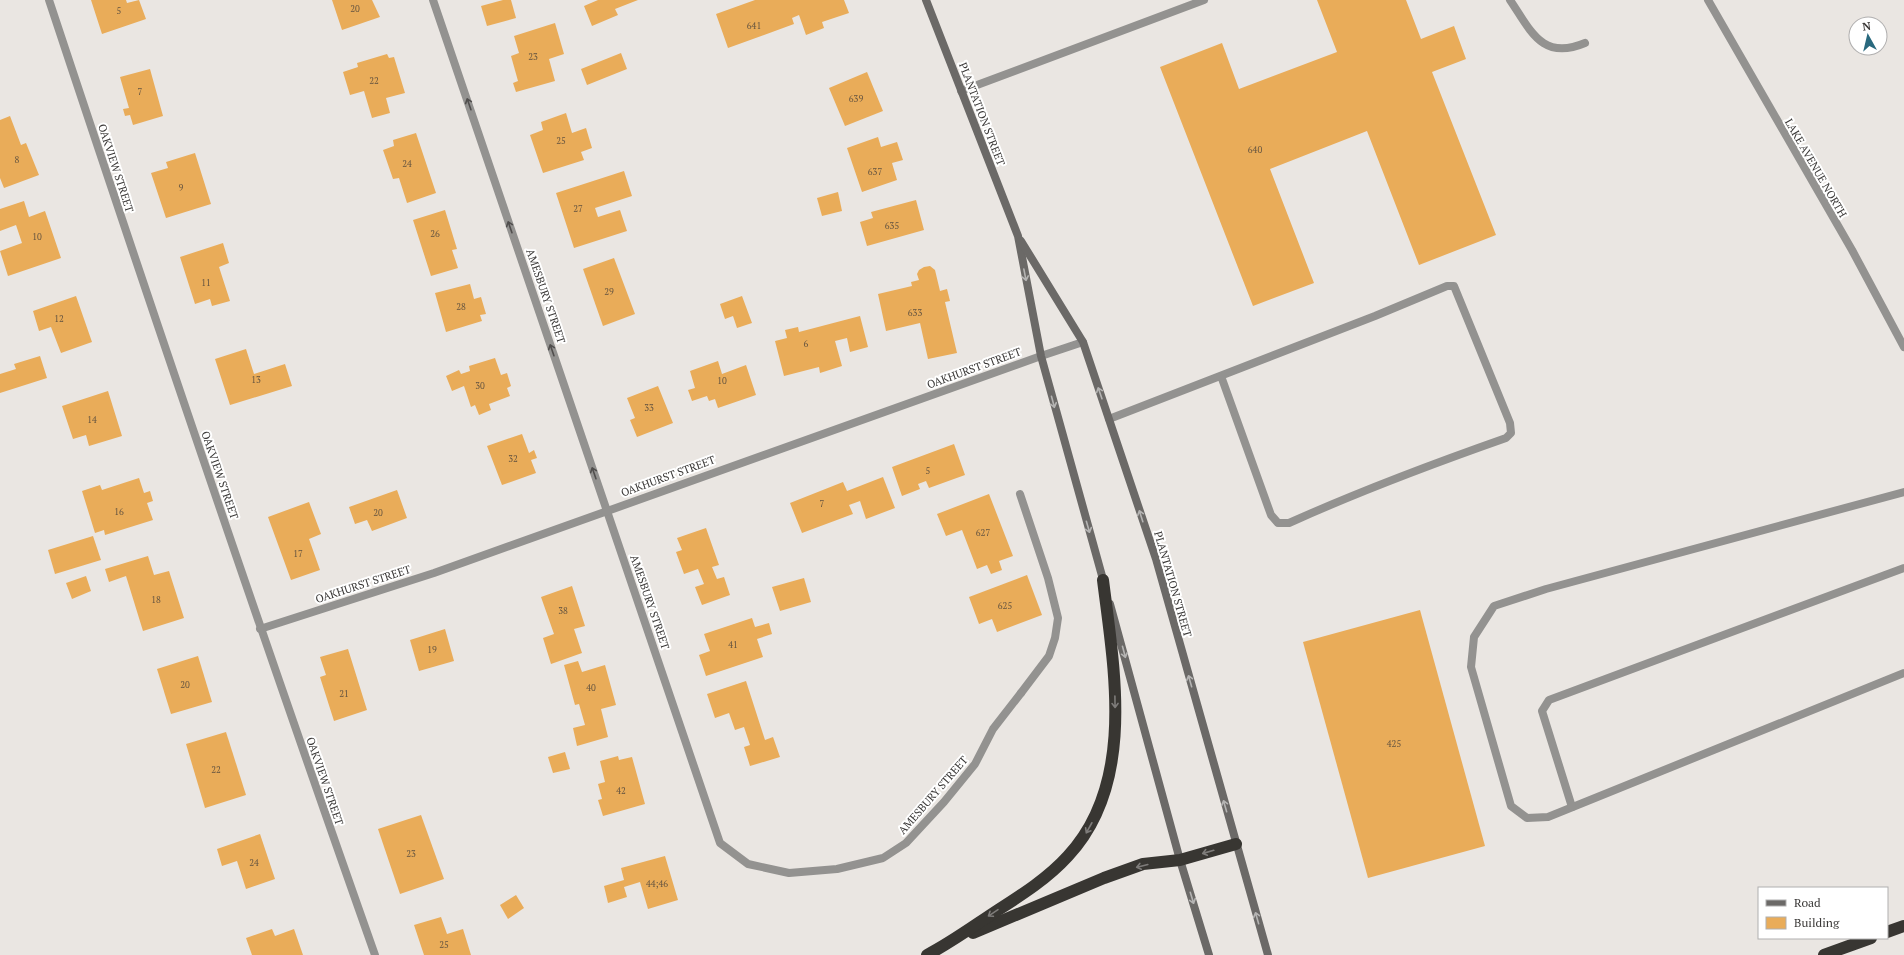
<svg xmlns="http://www.w3.org/2000/svg" width="1904" height="955" viewBox="0 0 1904 955" font-family="'PT Serif',serif">
  <style>
    .building { fill: #e9ac59 }
    .lines { fill: none; stroke-linecap: round; stroke-linejoin: round }
    .lane { stroke: #939290; stroke-width: 8 }
    .street { stroke: #939290; stroke-width: 8 }
    .secondary { stroke: #6b6967; stroke-width: 8 }
    .highway { stroke: #383632; stroke-width: 12 }
    .oneway { stroke: #504e4d }
    .oneway2 { stroke: #b5b4b3 }
    .oneway3 { stroke: #7e7c7a }
    .labels { text-anchor: middle; stroke-width: 4; stroke-linejoin: round; paint-order: stroke }
    .number-label { font-size: 9px; fill: #665540 }
    .street-label { font-size: 11px; fill: #3a3837; stroke: #fff }
  </style>
  <rect width="100%" height="100%" fill="#eae6e2"/>
  <g class="building">
    <path d="M91,0H126L127,3L139,0L146,19L102,34Z"/>
    <path d="M332,0H372L380,17L342,30Z"/>
    <path d="M503,0H511L516,18L487,26L481,6Z"/>
    <path d="M598,0H638L615,9L618,15L592,26L584,6Z"/>
    <path d="M755,0H844L849,13L822,22L824,28L806,35L799,15L792,18L794,24L728,48L716,14Z"/>
    <path d="M1317,0H1406L1421,39L1454,26L1466,59L1432,72L1496,235L1419,265L1367,131L1270,169L1314,283L1253,306L1160,67L1222,43L1239,89L1337,52Z"/>
    <path d="M555,23L564,54L549,59L555,81L516,92L513,83L518,81L511,56L519,53L514,36Z"/>
    <path d="M621,53L627,69L587,85L581,69Z"/>
    <path d="M387,54L389,58L394,57L405,93L386,98L390,113L372,118L364,91L350,95L343,72L358,67L357,63Z"/>
    <path d="M150,69L163,116L133,125L130,115L125,116L123,109L129,108L120,77Z"/>
    <path d="M867,72L883,111L845,126L829,88Z"/>
    <path d="M566,113L572,133L586,128L592,148L581,152L584,160L543,173L530,135L543,130L541,122Z"/>
    <path d="M10,116L21,145L26,143L39,175L4,188L0,178V120Z"/>
    <path d="M416,133L436,193L407,203L399,178L393,179L383,150L394,146L393,140Z"/>
    <path d="M878,137L881,147L897,142L903,160L892,163L897,180L862,192L847,148Z"/>
    <path d="M195,153L211,204L166,218L151,173L168,168L166,162Z"/>
    <path d="M624,171L632,196L595,208L598,217L620,210L627,231L574,248L556,193Z"/>
    <path d="M838,192L842,211L822,216L817,198Z"/>
    <path d="M916,200L924,230L867,246L860,222L873,218L871,212Z"/>
    <path d="M24,201L29,217L45,211L61,258L8,276L0,251L22,243L16,225L0,231V209Z"/>
    <path d="M445,210L457,249L452,250L458,268L431,276L413,220Z"/>
    <path d="M223,243L229,263L219,267L230,301L212,306L210,299L195,304L180,257Z"/>
    <path d="M614,258L635,314L603,326L583,269Z"/>
    <path d="M930,266L935,270L940,291L947,289L950,301L945,302L957,353L928,359L920,323L886,331L878,294L912,286L911,282L919,280L917,274L919,270L924,267Z"/>
    <path d="M470,284L474,299L481,297L486,314L480,315L482,321L446,332L435,293Z"/>
    <path d="M76,296L92,342L61,353L51,327L39,331L33,311Z"/>
    <path d="M742,296L752,323L737,328L733,316L725,319L720,304Z"/>
    <path d="M860,316L868,347L850,352L847,338L835,341L842,366L820,373L819,367L784,376L775,341L787,338L785,330L798,327L799,332Z"/>
    <path d="M246,349L254,374L285,364L292,386L230,405L215,359Z"/>
    <path d="M40,356L47,378L0,393V374L16,369L14,364Z"/>
    <path d="M495,358L501,375L507,373L511,386L507,388L510,396L489,404L491,410L479,415L475,405L471,407L464,386L452,391L446,376L459,370L461,374L470,371L469,366Z"/>
    <path d="M718,361L722,374L746,365L756,395L718,408L715,399L709,401L707,396L692,401L688,390L695,388L690,371Z"/>
    <path d="M658,386L673,423L637,437L630,420L635,418L627,398Z"/>
    <path d="M108,391L122,436L89,446L86,435L73,439L62,406Z"/>
    <path d="M522,434L529,453L534,450L537,458L531,460L536,473L502,485L487,446Z"/>
    <path d="M954,444L965,475L929,488L926,481L918,484L920,489L902,496L892,467Z"/>
    <path d="M883,477L895,508L866,519L860,501L849,505L853,514L802,533L790,503L843,482L847,491Z"/>
    <path d="M139,478L144,493L150,491L153,501L147,503L153,520L105,535L104,530L95,533L82,491L100,485L102,490Z"/>
    <path d="M397,490L407,518L372,531L367,520L355,524L349,507Z"/>
    <path d="M989,494L1013,556L999,561L1002,570L991,574L987,565L977,569L962,530L946,536L937,514Z"/>
    <path d="M309,502L321,534L309,539L320,570L291,580L268,517Z"/>
    <path d="M706,528L719,565L712,567L717,579L724,577L730,595L702,605L695,587L704,584L698,569L684,574L676,552L682,550L677,538Z"/>
    <path d="M93,536L101,560L55,574L48,550Z"/>
    <path d="M148,556L154,575L169,571L184,618L143,631L126,576L109,582L105,569Z"/>
    <path d="M1027,575L1042,615L997,632L992,619L979,624L969,597Z"/>
    <path d="M86,576L91,591L72,599L66,583Z"/>
    <path d="M804,578L811,602L780,611L772,587Z"/>
    <path d="M572,586L585,626L574,629L582,653L551,664L543,638L554,634L541,597Z"/>
    <path d="M1420,610L1485,846L1368,878L1303,642Z"/>
    <path d="M752,618L755,627L769,623L772,634L757,639L763,657L706,676L699,655L710,651L704,634Z"/>
    <path d="M445,629L454,661L419,671L410,640Z"/>
    <path d="M348,649L367,710L334,721L320,677L326,675L320,657Z"/>
    <path d="M198,656L212,702L171,714L157,669Z"/>
    <path d="M578,661L582,672L605,665L616,705L601,709L608,737L577,746L573,728L585,725L579,704L575,705L564,665Z"/>
    <path d="M746,681L765,740L773,737L780,757L750,766L744,747L750,745L744,727L735,730L729,713L715,718L707,694Z"/>
    <path d="M226,732L246,795L205,808L186,744Z"/>
    <path d="M565,752L570,769L553,773L548,757Z"/>
    <path d="M618,756L619,760L632,757L645,804L603,816L598,800L602,799L598,784L605,782L600,761Z"/>
    <path d="M421,815L444,879L400,894L378,829Z"/>
    <path d="M260,834L275,879L246,889L237,861L222,866L217,849Z"/>
    <path d="M665,856L678,900L648,909L640,882L624,887L627,897L608,903L604,886L624,880L621,868Z"/>
    <path d="M516,895L524,908L508,919L500,905Z"/>
    <path d="M441,917L447,934L463,929L471,955H424L414,925Z"/>
    <path d="M272,929L275,936L294,929L303,955H252L246,938Z"/>
  </g>
  <g class="lines">
    <g class="lane">
      <path d="M1510,0C1531,31 1542,61 1585,43"/>
      <path d="M961,91L1204,0"/>
      <path d="M1109,419L1375,316L1447,286H1454L1510,423L1511,433L1506,438C1432,464 1360,491 1289,523H1278L1271,515L1221,376"/>
      <path d="M1904,492L1546,589L1494,606L1474,637L1471,667L1511,806L1527,818L1548,817L1904,673"/>
      <path d="M1020,494L1048,578L1058,618L1055,638L1049,656L1021,693"/>
      <path d="M1572,807L1542,711L1549,700L1904,568"/>
    </g>
    <g class="street">
      <path d="M49,0C155,320 263,638 375,955"/>
      <path d="M433,0L720,843L748,864L789,873L837,869L883,858L906,843L944,802L975,764L993,729L1021,693"/>
      <path d="M1708,0L1852,250L1904,347"/>
      <path d="M260,629L434,573L1041,356L1083,342"/>
    </g>
    <g class="secondary">
      <path d="M926,0L1018,236L1041,356L1104,583"/>
      <path d="M1021,241L1083,342L1156,559L1268,955"/>
      <path d="M1110,604L1180,860L1209,955"/>
    </g>
    <g class="highway">
      <path d="M1887,932L1904,926"/>
      <path d="M973,933L1104,878L1143,864L1180,860L1236,844"/>
      <path d="M927,955C952,942 975,925 998,910C1023,894 1048,878 1068,856C1136,783 1114,669 1103,580"/>
      <path d="M1824,955L1871,938"/>
    </g>
  </g>
  <defs><path id="oneway-shaft" d="M-6 0H5M1.5-3L5.5 0L1.5 3" fill="none" stroke-width="1.6" stroke-linecap="round" stroke-linejoin="round"/></defs>
  <g class="oneway">
    <use href="#oneway-shaft" transform="translate(469 104) rotate(-109)"/>
    <use href="#oneway-shaft" transform="translate(510 227) rotate(-109)"/>
    <use href="#oneway-shaft" transform="translate(552 350) rotate(-109)"/>
    <use href="#oneway-shaft" transform="translate(594 473) rotate(-109)"/>
  </g>
  <g class="oneway2">
    <use href="#oneway-shaft" transform="translate(1025 275) rotate(79)"/>
    <use href="#oneway-shaft" transform="translate(1100 393) rotate(-109)"/>
    <use href="#oneway-shaft" transform="translate(1053 402) rotate(75)"/>
    <use href="#oneway-shaft" transform="translate(1141 516) rotate(-108)"/>
    <use href="#oneway-shaft" transform="translate(1088 527) rotate(74)"/>
    <use href="#oneway-shaft" transform="translate(1124 652) rotate(75)"/>
    <use href="#oneway-shaft" transform="translate(1190 681) rotate(-106)"/>
    <use href="#oneway-shaft" transform="translate(1225 806) rotate(-106)"/>
    <use href="#oneway-shaft" transform="translate(1192 898) rotate(73)"/>
    <use href="#oneway-shaft" transform="translate(1257 918) rotate(-106)"/>
  </g>
  <g class="oneway3">
    <use href="#oneway-shaft" transform="translate(1115 702) rotate(89)"/>
    <use href="#oneway-shaft" transform="translate(1089 828) rotate(119)"/>
    <use href="#oneway-shaft" transform="translate(1208 852) rotate(164)"/>
    <use href="#oneway-shaft" transform="translate(1142 866) rotate(166)"/>
    <use href="#oneway-shaft" transform="translate(993 913) rotate(146)"/>
  </g>
  <g class="labels">
    <g class="number-label">
      <text x="355" y="12">20</text>
      <text x="119" y="14">5</text>
      <text x="754" y="29">641</text>
      <text x="533" y="60">23</text>
      <text x="374" y="84">22</text>
      <text x="140" y="95">7</text>
      <text x="856" y="102">639</text>
      <text x="561" y="144">25</text>
      <text x="1255" y="153">640</text>
      <text x="17" y="163">8</text>
      <text x="407" y="167">24</text>
      <text x="875" y="175">637</text>
      <text x="181" y="191">9</text>
      <text x="578" y="212">27</text>
      <text x="892" y="229">635</text>
      <text x="435" y="237">26</text>
      <text x="37" y="240">10</text>
      <text x="206" y="286">11</text>
      <text x="609" y="295">29</text>
      <text x="461" y="310">28</text>
      <text x="915" y="316">633</text>
      <text x="59" y="322">12</text>
      <text x="806" y="347">6</text>
      <text x="256" y="383">13</text>
      <text x="722" y="384">10</text>
      <text x="480" y="389">30</text>
      <text x="649" y="411">33</text>
      <text x="92" y="423">14</text>
      <text x="513" y="462">32</text>
      <text x="928" y="474">5</text>
      <text x="822" y="507">7</text>
      <text x="119" y="515">16</text>
      <text x="378" y="516">20</text>
      <text x="983" y="536">627</text>
      <text x="298" y="557">17</text>
      <text x="156" y="603">18</text>
      <text x="1005" y="609">625</text>
      <text x="563" y="614">38</text>
      <text x="733" y="648">41</text>
      <text x="432" y="653">19</text>
      <text x="185" y="688">20</text>
      <text x="591" y="691">40</text>
      <text x="344" y="697">21</text>
      <text x="1394" y="747">425</text>
      <text x="216" y="773">22</text>
      <text x="621" y="794">42</text>
      <text x="411" y="857">23</text>
      <text x="254" y="866">24</text>
      <text x="657" y="887">44;46</text>
      <text x="444" y="948">25</text>
    </g>
    <g class="street-label">
      <text transform="translate(982 114) rotate(69)" y="4">PLANTATION STREET</text>
      <text transform="translate(116 168) rotate(72)" y="4">OAKVIEW STREET</text>
      <text transform="translate(1816 168) rotate(60)" y="4">LAKE AVENUE NORTH</text>
      <text transform="translate(546 296) rotate(71)" y="4">AMESBURY STREET</text>
      <text transform="translate(974 368) rotate(-20)" y="4">OAKHURST STREET</text>
      <text transform="translate(220 475) rotate(71)" y="4">OAKVIEW STREET</text>
      <text transform="translate(668 476) rotate(-20)" y="4">OAKHURST STREET</text>
      <text transform="translate(363 584) rotate(-18)" y="4">OAKHURST STREET</text>
      <text transform="translate(1173 584) rotate(74)" y="4">PLANTATION STREET</text>
      <text transform="translate(650 602) rotate(71)" y="4">AMESBURY STREET</text>
      <text transform="translate(325 781) rotate(71)" y="4">OAKVIEW STREET</text>
      <text transform="translate(933 795) rotate(-49)" y="4">AMESBURY STREET</text>
    </g>
  </g>
  <rect x="1758" y="887" width="130" height="52" fill="#ffffff" stroke="#b0afaf"/>
  <rect x="1766" y="900" width="20" height="6" fill="#6b6967" stroke="#b0afaf"/>
  <text x="1794" y="907" font-size="12" fill="#3a3837">Road</text>
  <rect x="1766" y="917" width="20" height="12" fill="#e9ac59" stroke="#b0afaf"/>
  <text x="1794" y="927" font-size="12" fill="#3a3837">Building</text>
  <g transform="translate(1868 36) rotate(352)"><circle r="19" fill="#ffffff" stroke="#b0afaf"/>
  <path d="M0-3L7 15L0 10L-7 15Z" fill="#29697e"/>
  <text y="-6" font-size="11" font-weight="bold" text-anchor="middle" fill="#3a3837">N</text>
  </g>
</svg>
